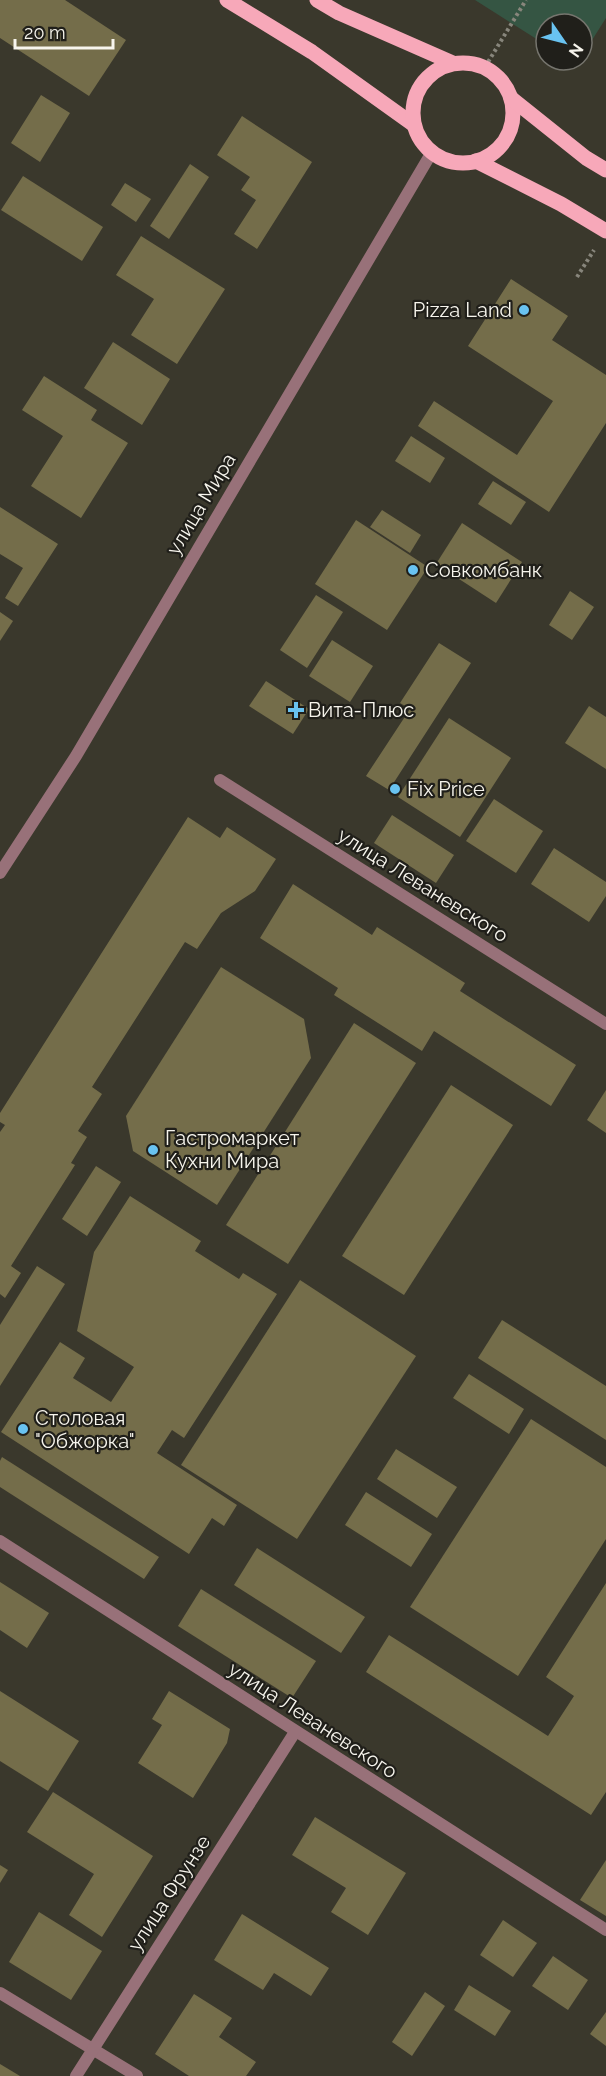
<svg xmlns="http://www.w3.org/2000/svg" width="606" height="2076" viewBox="0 0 606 2076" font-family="Raleway,sans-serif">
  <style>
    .green { fill: #355543 }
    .building { fill: #746d4a }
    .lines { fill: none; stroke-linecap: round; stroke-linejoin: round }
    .path { stroke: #88867c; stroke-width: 4; stroke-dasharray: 3 3; stroke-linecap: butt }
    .minor { stroke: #987179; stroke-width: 12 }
    .primary { stroke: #f7a8b9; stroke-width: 15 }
    .poi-dot { fill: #69c3f1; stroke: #201f1a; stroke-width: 2 }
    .labels { text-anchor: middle; stroke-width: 4.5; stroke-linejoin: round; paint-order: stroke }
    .poi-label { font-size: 20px; fill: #f7f5ed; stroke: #201f1a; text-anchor: start }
    .street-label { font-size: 20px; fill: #f7f5ed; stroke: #201f1a }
  </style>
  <rect width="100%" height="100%" fill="#3a382c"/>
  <path class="green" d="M475,0H606V18L582,56V24H546V45Z"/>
  <g class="building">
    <path d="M0,0H65L126,40L89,96L0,38Z"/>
    <path d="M41,95L70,113L40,162L11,143Z"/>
    <path d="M242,116L312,162L257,249L234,234L256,200L241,190L250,177L217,155Z"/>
    <path d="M190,164L209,177L169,239L150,226Z"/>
    <path d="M23,176L103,227L82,261L1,210Z"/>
    <path d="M125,183L151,199L136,222L111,205Z"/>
    <path d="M141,236L225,289L177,364L131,335L154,299L116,275Z"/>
    <path d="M511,279L568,316L552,340L606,375V423L549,512L418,426L434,401L517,455L553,401L468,346Z"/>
    <path d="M113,342L170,379L142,425L84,388Z"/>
    <path d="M44,376L97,410L91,420L128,443L81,518L31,486L63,436L22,410Z"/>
    <path d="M411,436L445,458L430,483L395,461Z"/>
    <path d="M493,481L526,502L511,525L478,504Z"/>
    <path d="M0,507L58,544L18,606L5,598L23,568L0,554Z"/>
    <path d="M382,510L421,535L410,553L370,527Z"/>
    <path d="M356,520L428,567L387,630L315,584Z"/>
    <path d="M462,523L522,562L496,603L436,564Z"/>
    <path d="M570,591L594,607L572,640L549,625Z"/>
    <path d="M316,595L343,612L307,668L280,650Z"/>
    <path d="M0,612L13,621L0,641Z"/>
    <path d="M332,640L373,666L350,702L309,676Z"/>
    <path d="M439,643L471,663L389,790L366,776L410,709L400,703Z"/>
    <path d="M266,681L309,709L293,734L249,706Z"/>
    <path d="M589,706L606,717V769L565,743Z"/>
    <path d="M449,718L511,758L460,837L398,797Z"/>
    <path d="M494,799L543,831L516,873L466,841Z"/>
    <path d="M392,815L454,855L436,883L374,843Z"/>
    <path d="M188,817L220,838L227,827L276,859L255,891L221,913L197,949L185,942L92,1087L102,1094L78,1131L87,1137L71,1163L75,1165L11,1266L21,1273L5,1298L0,1294V1132L5,1125L0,1122V1113Z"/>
    <path d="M554,848L606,882V896L589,922L531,884Z"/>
    <path d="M293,884L372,935L377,927L465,983L460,991L576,1065L551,1106L434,1031L422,1051L334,995L338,988L260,938Z"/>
    <path d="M221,967L304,1019L311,1058L217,1205L133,1151L126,1116Z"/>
    <path d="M354,1023L416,1063L288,1264L226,1225Z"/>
    <path d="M451,1085L513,1125L404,1295L342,1256Z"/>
    <path d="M606,1090V1133L587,1120Z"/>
    <path d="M96,1166L121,1182L87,1236L62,1219Z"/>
    <path d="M130,1196L201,1241L195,1251L239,1279L243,1273L277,1294L184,1438L172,1430L157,1453L237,1505L224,1526L212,1518L189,1554L1,1432L60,1342L85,1358L73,1378L111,1402L134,1367L77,1331L94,1252Z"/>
    <path d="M37,1266L65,1284L0,1386V1325Z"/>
    <path d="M300,1280L416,1356L297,1539L181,1465Z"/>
    <path d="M502,1320L606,1386V1440L478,1358Z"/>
    <path d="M469,1374L524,1409L509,1434L453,1398Z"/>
    <path d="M531,1419L606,1467V1539L518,1676L410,1607Z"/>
    <path d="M396,1449L457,1487L437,1518L377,1479Z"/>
    <path d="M2,1457L159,1557L144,1579L0,1487V1461Z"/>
    <path d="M366,1492L432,1534L411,1567L345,1525Z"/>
    <path d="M257,1548L365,1617L341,1653L234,1585Z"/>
    <path d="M0,1582L49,1613L27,1648L0,1630Z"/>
    <path d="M606,1583V1792L591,1815L366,1672L389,1635L548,1736L574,1696L546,1677Z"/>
    <path d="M201,1589L316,1661L292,1698L178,1626Z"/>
    <path d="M0,1691L79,1741L48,1791L0,1761Z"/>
    <path d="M169,1691L230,1729L227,1743L193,1798L138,1763L162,1725L152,1719Z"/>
    <path d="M53,1792L153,1856L102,1937L69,1915L94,1874L27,1832Z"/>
    <path d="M315,1817L406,1873L368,1935L331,1912L346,1888L292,1855Z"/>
    <path d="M606,1860V1916L580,1900Z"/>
    <path d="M0,1865L8,1870L0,1883Z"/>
    <path d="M39,1912L102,1951L71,2000L9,1962Z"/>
    <path d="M242,1914L329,1968L311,1996L274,1973L263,1990L214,1960Z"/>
    <path d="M503,1920L537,1943L513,1977L480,1955Z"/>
    <path d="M553,1956L588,1980L568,2010L532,1986Z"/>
    <path d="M469,1985L511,2011L495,2036L454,2010Z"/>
    <path d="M425,1992L445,2006L412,2056L392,2042Z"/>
    <path d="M194,1994L232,2018L219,2037L256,2062L246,2076H189L155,2054Z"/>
    <path d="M606,2012V2046L590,2034Z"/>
    <path d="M0,2064L20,2076H0Z"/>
  </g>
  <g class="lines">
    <g class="path">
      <path d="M485,67L526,0"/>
      <path d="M577,277L594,250"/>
    </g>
    <g class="minor">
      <path d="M220,780L606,1024"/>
      <path d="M0,873L76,756L432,152"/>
      <path d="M0,1541L606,1930"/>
      <path d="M0,1993L137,2076"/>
      <path d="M76,2076L295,1732"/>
    </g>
    <g class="primary">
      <path d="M227,0L312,52L414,125"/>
      <path d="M317,0L339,13L453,63"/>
      <circle cx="463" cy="113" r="50"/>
      <path d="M511,98L586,158L606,170"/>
      <path d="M476,161L561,204L606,231"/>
    </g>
  </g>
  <g class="poi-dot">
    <circle cx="524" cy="310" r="6"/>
    <circle cx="413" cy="570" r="6"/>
    <path d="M293 701h6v6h6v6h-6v6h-6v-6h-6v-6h6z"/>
    <circle cx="395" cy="789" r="6"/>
    <circle cx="153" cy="1150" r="6"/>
    <circle cx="23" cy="1429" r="6"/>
  </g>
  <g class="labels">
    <g class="poi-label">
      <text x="512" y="317" text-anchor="end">Pizza Land</text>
      <text x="425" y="577">Совкомбанк</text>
      <text x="308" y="717">Вита-Плюс</text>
      <text x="407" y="796">Fix Price</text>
      <text x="165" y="1145">Гастромаркет<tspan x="165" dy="23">Кухни Мира</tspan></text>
      <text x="35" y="1425">Столовая<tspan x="35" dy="23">"Обжорка"</tspan></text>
    </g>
    <g class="street-label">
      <text transform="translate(201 504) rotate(-59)" y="7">улица Мира</text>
      <text transform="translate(423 885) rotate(32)" y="7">улица Леваневского</text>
      <text transform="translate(313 1720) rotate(33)" y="7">улица Леваневского</text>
      <text transform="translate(169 1893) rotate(-57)" y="7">улица Фрунзе</text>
    </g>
  </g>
  <g transform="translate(564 42) rotate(125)"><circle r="28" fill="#201f1a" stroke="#76756e" stroke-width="1.5"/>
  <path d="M0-4.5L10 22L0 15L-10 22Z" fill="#69c3f1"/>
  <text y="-9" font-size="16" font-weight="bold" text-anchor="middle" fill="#f7f5ed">N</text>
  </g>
  <path d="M15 39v9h98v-9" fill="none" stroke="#f7f5ed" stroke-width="3"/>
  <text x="24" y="39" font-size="18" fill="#f7f5ed" stroke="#201f1a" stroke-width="4.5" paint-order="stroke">20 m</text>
</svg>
